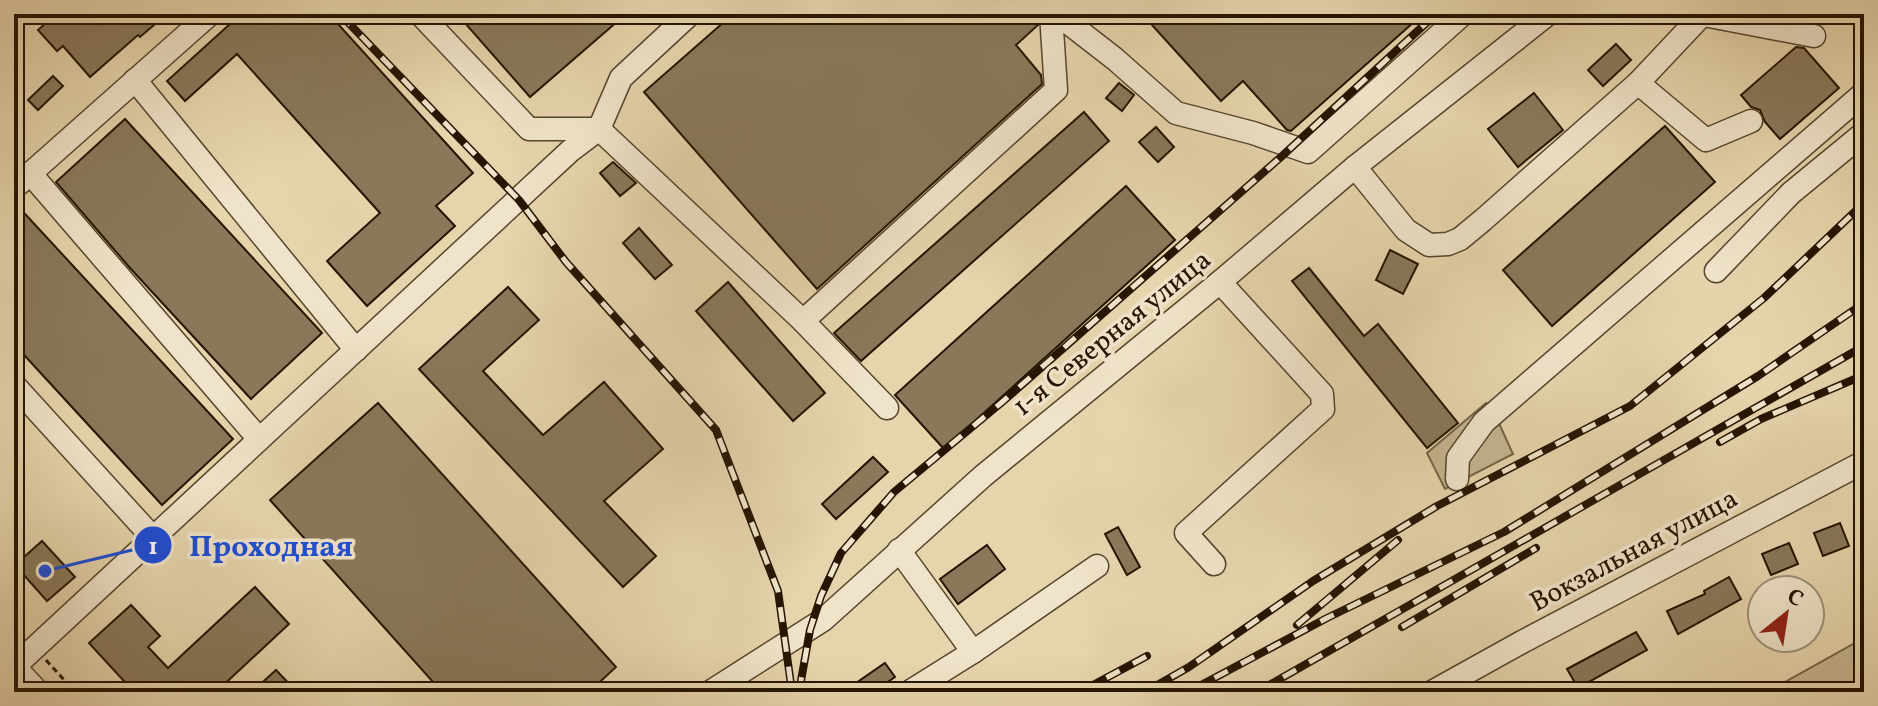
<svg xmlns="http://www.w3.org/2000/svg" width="1878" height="706" viewBox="0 0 1878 706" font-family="Vollkorn,serif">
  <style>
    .green { fill: #c5b48f; stroke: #756448; stroke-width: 2 }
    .building { fill: #89785a; stroke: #251502; stroke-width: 2 }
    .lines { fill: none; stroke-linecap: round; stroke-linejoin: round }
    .minor-casing { stroke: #55452c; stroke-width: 25 }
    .path { stroke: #251502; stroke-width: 3; stroke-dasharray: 6 4; stroke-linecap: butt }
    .minor { stroke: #efe3c9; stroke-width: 22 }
    .rail-casing { stroke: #251502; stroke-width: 8 }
    .rail { stroke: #efe3c9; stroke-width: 5; stroke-dasharray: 15; stroke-linecap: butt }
    .labels { text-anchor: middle; stroke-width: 7; stroke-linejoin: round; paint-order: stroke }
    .street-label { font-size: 28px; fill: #251502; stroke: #efe3c9 }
    .leader { fill: none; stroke: #1d4ed8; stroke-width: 3 }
    .callout-dot { fill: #1d4ed8; stroke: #efe3c9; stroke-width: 3 }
    .mark-label { font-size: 24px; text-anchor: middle; font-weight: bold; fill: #fff }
    .callout-label { font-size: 30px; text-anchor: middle; font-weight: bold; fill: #1d4ed8; stroke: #efe3c9; stroke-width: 7; stroke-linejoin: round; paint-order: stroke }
  </style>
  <rect width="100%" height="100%" fill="#e6d4ac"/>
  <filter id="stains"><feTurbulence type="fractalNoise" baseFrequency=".0025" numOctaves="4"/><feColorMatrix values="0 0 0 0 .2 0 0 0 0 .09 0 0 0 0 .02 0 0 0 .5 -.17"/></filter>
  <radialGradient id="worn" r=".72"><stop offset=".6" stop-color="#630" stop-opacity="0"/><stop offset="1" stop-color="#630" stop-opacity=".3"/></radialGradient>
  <g class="green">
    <path d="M1486,403L1498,421L1513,454L1445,489L1427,453Z"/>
    <path d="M1864,638V692H1767Z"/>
  </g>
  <g class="building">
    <path d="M56,14H167L140,37L138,35L90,77L63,46L57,51L38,30Z"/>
    <path d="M241,14H329L473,173L436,206L455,226L367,306L327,261L380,213L237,54L185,101L167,81Z"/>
    <path d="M457,14H626L530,97Z"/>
    <path d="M733,14H1029L1038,25L1016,45L1041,75L1042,84L817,289L644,92Z"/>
    <path d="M1142,14H1423L1291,131L1287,130L1243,81L1221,101Z"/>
    <path d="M1616,44L1631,60L1603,86L1588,70Z"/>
    <path d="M1796,47L1804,48L1839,88L1780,139L1765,122L1760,110L1751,107L1741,95Z"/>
    <path d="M53,76L63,86L38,110L28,100Z"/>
    <path d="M1119,83L1134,95L1122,111L1106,98Z"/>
    <path d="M1534,93L1563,130L1518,167L1488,129Z"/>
    <path d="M1084,112L1109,141L861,361L834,333Z"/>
    <path d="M125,119L322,333L251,399L130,268L56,182Z"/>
    <path d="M1665,126L1715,182L1552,326L1503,270Z"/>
    <path d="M1156,127L1174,147L1158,162L1139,142Z"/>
    <path d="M613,162L636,183L620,196L600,173Z"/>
    <path d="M1126,186L1175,240L944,449L895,395Z"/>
    <path d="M14,202L233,439L162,505L14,344Z"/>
    <path d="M639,228L672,265L655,279L623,243Z"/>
    <path d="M1390,250L1418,264L1403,294L1376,280Z"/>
    <path d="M1309,268L1364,336L1378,324L1458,423L1427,448L1292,281Z"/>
    <path d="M728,282L825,393L793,421L696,311Z"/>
    <path d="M508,287L539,320L483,371L543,435L604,382L663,449L604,501L656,556L623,587L419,369Z"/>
    <path d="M378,403L616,667L589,692H442L270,500Z"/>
    <path d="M873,457L888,472L836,519L822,504Z"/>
    <path d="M1840,523L1849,546L1823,556L1814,533Z"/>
    <path d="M1118,527L1140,567L1127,575L1105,534Z"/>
    <path d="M42,541L75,577L47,601L15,565Z"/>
    <path d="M1789,543L1798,564L1771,575L1762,554Z"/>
    <path d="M987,545L1005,569L958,604L940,579Z"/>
    <path d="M1729,577L1741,599L1678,634L1667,611L1705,594L1704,591Z"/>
    <path d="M255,587L289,624L216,692H134L89,643L131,605L160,636L148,647L168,668Z"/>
    <path d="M1636,632L1647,650L1578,688L1567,669Z"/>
    <path d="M885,663L895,677L873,692H843Z"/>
    <path d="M276,670L297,692H252Z"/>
  </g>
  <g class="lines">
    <defs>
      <g id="minor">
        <path d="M420,14L529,129H599L621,78L690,14"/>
        <path d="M1057,14L1115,59L1176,113L1253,133L1308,152L1463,14"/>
        <path d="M1704,15L1814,36"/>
        <path d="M135,80L356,350"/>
        <path d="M1638,83L1706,140L1751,121"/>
        <path d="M1355,167L1406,230L1429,245L1448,244L1460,239L1483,220L1638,83L1703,14"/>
        <path d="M30,173L259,439"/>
        <path d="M14,188L210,14"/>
        <path d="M1716,271L1791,193L1864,133"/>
        <path d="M803,321L1056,90L1051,14"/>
        <path d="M14,385L154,539"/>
        <path d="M1457,479L1458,458L1484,422L1864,93"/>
        <path d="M899,550L973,652L1097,566"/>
        <path d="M1214,564L1186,533L1323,409L1322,394L1220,282"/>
        <path d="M14,666L38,692"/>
        <path d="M14,667L570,151L599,129L803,321L887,408"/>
        <path d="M710,692L823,620L983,476L1220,282L1355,167L1548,14"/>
        <path d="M909,692L973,652"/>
        <path d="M1432,692L1522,642L1864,462"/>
      </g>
    </defs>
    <use href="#minor" class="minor-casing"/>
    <g class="path">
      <path d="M14,624L22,633"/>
      <path d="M46,660L75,692"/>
    </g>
    <use href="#minor" class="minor"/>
    <defs>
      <g id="rail">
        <path d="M340,14L519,200L566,262L716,430L778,591L792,692"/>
        <path d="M1720,442L1761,419L1864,375"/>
        <path d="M1297,625L1398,540"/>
        <path d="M1402,627L1536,548"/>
        <path d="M799,692L810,630L821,596L841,553L894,492L1001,403L1281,157L1436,14"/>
        <path d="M1080,692L1147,656"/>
        <path d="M1145,692L1189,667L1313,581L1437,506L1630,406L1764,298L1864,203"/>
        <path d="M1188,692L1327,618L1504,532L1758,376L1864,303"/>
        <path d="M1257,692L1864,346"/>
      </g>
    </defs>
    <use href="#rail" class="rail-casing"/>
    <use href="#rail" class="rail"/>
  </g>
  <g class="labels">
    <g class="street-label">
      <text transform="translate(1111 332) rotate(-39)" y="10">1-я Северная улица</text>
      <text transform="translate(1633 549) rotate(-28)" y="10">Вокзальная улица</text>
    </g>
  </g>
  <path class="leader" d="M45 571L153 545"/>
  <g class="callout-dot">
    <circle cx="45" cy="571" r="8"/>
    <circle cx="153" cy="545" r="20"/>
  </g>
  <g class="mark-label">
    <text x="153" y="554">1</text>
  </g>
  <g class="callout-label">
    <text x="271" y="556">Проходная</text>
  </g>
  <rect width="1878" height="706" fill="none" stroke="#e6d4ac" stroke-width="48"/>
  <rect x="16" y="16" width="1846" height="674" fill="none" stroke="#251502" stroke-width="4"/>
  <rect x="24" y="24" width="1830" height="658" fill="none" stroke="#251502" stroke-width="2"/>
  <g transform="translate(1786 614) rotate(30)"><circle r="38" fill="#efe3c9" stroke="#9e9179" stroke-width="2"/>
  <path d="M0-6L14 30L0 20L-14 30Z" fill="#8f2418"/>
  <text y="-12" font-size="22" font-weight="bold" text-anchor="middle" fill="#251502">С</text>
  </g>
  <rect width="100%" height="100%" filter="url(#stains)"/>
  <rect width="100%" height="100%" fill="url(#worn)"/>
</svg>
